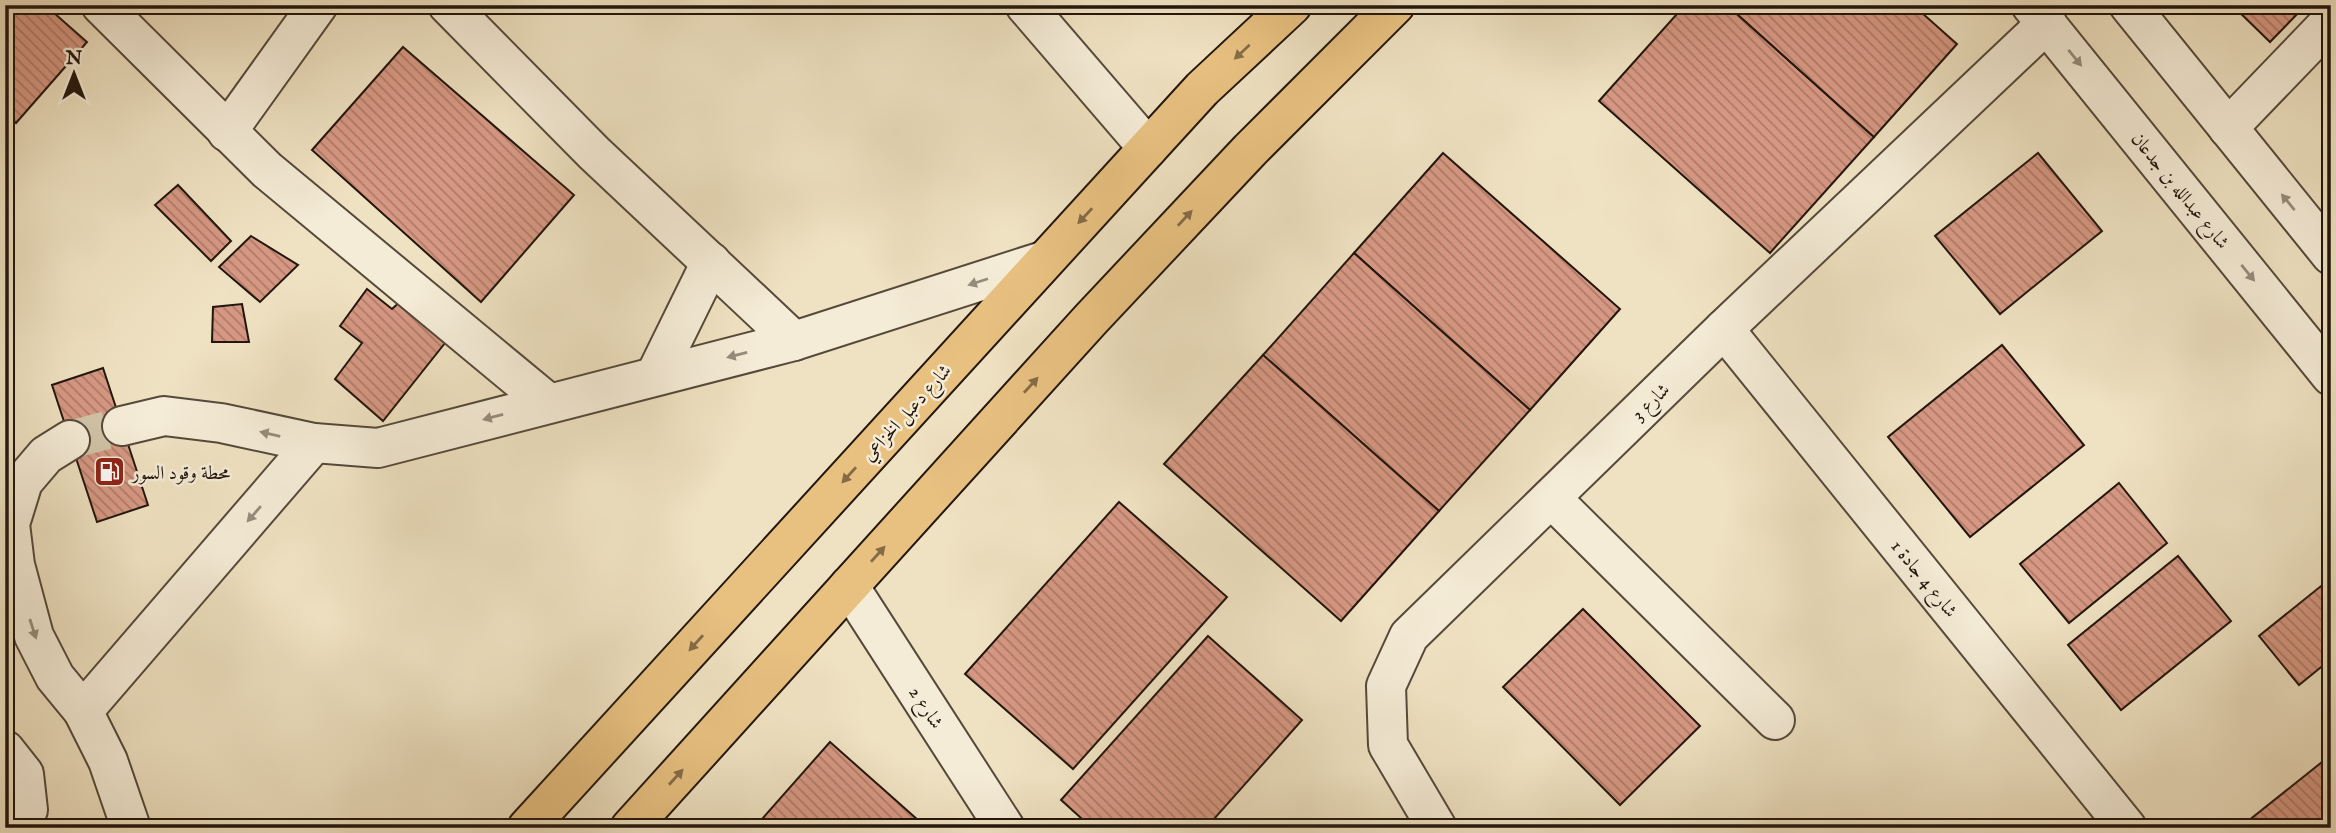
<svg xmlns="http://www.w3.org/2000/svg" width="2336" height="833" viewBox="0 0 2336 833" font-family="'IM FELL English',Amiri,serif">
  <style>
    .building { fill: url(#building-back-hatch); stroke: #22160d; stroke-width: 2 }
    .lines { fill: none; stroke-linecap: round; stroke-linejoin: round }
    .minor-tunnel { stroke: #d0c3a7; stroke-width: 38; stroke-dasharray: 38 19; stroke-linecap: butt }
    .minor-casing { stroke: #55493a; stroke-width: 42 }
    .major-casing { stroke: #22160d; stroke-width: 42 }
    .minor { stroke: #f5ecd7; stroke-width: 38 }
    .major { stroke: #e8c181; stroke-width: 38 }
    .oneway { fill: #856c47 }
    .oneway2 { fill: #968c7c }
    .labels { text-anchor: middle; stroke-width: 5; stroke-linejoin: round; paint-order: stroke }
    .street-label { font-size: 19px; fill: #22160d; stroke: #f5ecd7 }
    .poi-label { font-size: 19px; fill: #22160d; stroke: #f5ecd7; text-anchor: start }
  </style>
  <defs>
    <pattern id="building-back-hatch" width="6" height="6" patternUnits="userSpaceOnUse" patternTransform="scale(1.75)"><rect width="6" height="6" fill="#d79883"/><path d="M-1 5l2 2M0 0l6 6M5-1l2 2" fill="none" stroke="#ae7b6a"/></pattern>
  </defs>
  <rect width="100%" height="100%" fill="#efe2c2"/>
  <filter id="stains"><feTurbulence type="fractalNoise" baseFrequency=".00286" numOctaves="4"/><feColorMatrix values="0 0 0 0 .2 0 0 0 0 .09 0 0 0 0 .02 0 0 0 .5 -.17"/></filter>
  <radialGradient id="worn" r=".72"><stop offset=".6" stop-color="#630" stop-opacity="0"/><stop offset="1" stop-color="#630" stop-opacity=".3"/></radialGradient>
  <g class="building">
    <path d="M5,5H45L87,42L16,123L5,113Z"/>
    <path d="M1685,5H1727L1874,137L1770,253L1599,101Z"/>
    <path d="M1727,5H1913L1957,44L1874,137Z"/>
    <path d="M2232,5H2306L2270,42Z"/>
    <path d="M403,47L574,195L481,302L312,150Z"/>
    <path d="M1443,153L1620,309L1530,410L1354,253Z"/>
    <path d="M2038,153L2102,231L2000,314L1935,236Z"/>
    <path d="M178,185L231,241L211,261L155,205Z"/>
    <path d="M251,236L298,265L260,302L219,267Z"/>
    <path d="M1354,253L1530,410L1439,511L1263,355Z"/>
    <path d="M367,289L392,309L403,299L449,338L383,421L335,379L362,343L340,326Z"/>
    <path d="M242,304L249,342H212L213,307Z"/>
    <path d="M2002,345L2084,445L1970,537L1888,437Z"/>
    <path d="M1263,355L1439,511L1341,621L1164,464Z"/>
    <path d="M103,368L148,505L97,522L52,385Z"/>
    <path d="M2119,483L2167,543L2069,623L2020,564Z"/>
    <path d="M1119,502L1227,597L1073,769L965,674Z"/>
    <path d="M2178,556L2231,621L2121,710L2068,645Z"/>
    <path d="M5,576L28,634L5,640Z"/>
    <path d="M2331,578V659L2299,685L2259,636Z"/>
    <path d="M1583,609L1700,726L1620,805L1503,687Z"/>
    <path d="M1208,636L1302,720L1206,828H1092L1061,800Z"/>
    <path d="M830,742L927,828H754Z"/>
    <path d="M2327,758L2331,762V828H2245L2243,825Z"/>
  </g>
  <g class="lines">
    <path class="minor-tunnel" d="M70,440L122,426"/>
    <defs>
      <g id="minor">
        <path d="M101,5L267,170L548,403"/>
        <path d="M448,5L594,153L794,341"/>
        <path d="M1025,5L1148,148"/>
        <path d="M2031,5L2331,376"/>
        <path d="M2129,5L2331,255"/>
        <path d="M2228,128L2331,21"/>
        <path d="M227,132L318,5"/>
        <path d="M1724,329L2127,828"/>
        <path d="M655,376L711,262"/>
        <path d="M122,426L164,416L221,423L314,443L378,448L794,341L1043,261"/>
        <path d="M70,440L46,455L23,482L10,524L15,565L34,636L55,677L83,711L108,761L131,828"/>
        <path d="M1551,498L1775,720"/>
        <path d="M849,586L1005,828"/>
        <path d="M83,711L314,443"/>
        <path d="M5,750L24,774L28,810L19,828"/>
        <path d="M1437,828L1388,745L1386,686L1409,636L1724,329L2047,23"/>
      </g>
      <g id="major">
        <path d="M527,828L1202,89L1292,5"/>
        <path d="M630,828L1091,319L1250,150L1395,5"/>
      </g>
    </defs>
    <use href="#minor" class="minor-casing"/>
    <use href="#major" class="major-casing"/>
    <use href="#minor" class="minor"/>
    <use href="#major" class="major"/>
  </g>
  <defs><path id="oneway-solid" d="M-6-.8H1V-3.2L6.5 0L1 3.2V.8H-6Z" transform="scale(1.75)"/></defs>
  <g class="oneway">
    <use href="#oneway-solid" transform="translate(1242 52) rotate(137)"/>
    <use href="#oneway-solid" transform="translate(1085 216) rotate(133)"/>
    <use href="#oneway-solid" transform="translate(1185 218) rotate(-47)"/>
    <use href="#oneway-solid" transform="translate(1031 385) rotate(-48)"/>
    <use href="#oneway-solid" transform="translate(849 475) rotate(132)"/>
    <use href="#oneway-solid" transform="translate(878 554) rotate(-48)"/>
    <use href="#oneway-solid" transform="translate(696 643) rotate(132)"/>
    <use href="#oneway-solid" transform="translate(676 777) rotate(-48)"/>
  </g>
  <g class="oneway2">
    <use href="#oneway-solid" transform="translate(2075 58) rotate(51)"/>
    <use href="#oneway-solid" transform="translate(2288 202) rotate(-129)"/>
    <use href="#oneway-solid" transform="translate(2248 273) rotate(51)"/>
    <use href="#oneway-solid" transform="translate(978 282) rotate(162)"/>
    <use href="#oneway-solid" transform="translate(737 355) rotate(166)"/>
    <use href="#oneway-solid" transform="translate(493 417) rotate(165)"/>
    <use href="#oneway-solid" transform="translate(270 434) rotate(-167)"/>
    <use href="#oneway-solid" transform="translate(254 514) rotate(131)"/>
    <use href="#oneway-solid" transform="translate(33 629) rotate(72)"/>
  </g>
  <defs>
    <symbol id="fuel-square" viewBox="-11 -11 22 22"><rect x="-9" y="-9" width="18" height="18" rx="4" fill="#8f2418" stroke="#f5ecd7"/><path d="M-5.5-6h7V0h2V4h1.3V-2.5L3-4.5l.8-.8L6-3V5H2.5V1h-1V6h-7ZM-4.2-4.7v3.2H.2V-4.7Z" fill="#fff"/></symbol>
  </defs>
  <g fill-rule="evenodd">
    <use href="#fuel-square" x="92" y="454" width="35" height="35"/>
  </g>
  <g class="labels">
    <g class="street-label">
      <text transform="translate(2181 190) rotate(51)" y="7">شارع عبدالله بن جدعان</text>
      <text transform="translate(1650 401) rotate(-44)" y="7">شارع 3</text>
      <text transform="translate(906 412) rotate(-48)" y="7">شارع دعبل الخزاعي</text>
      <text transform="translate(1925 578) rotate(51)" y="7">شارع 4 جادة 1</text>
      <text transform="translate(927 707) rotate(57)" y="7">شارع 2</text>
    </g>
    <g class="poi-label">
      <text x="132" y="479">محطة وقود السور</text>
    </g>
  </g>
  <rect width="2336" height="833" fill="none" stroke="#efe2c2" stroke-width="28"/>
  <rect x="7" y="7" width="2322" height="819" fill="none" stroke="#22160d" stroke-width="3.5"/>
  <rect x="14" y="14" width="2308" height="805" fill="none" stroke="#22160d" stroke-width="2"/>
  <g transform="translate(74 74)" stroke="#f5ecd7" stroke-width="5" paint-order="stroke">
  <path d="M0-5L12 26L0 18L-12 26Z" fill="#22160d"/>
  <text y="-10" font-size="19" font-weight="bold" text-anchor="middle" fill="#22160d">N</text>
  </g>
  <rect width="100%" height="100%" filter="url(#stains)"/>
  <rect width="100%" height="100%" fill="url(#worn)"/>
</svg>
